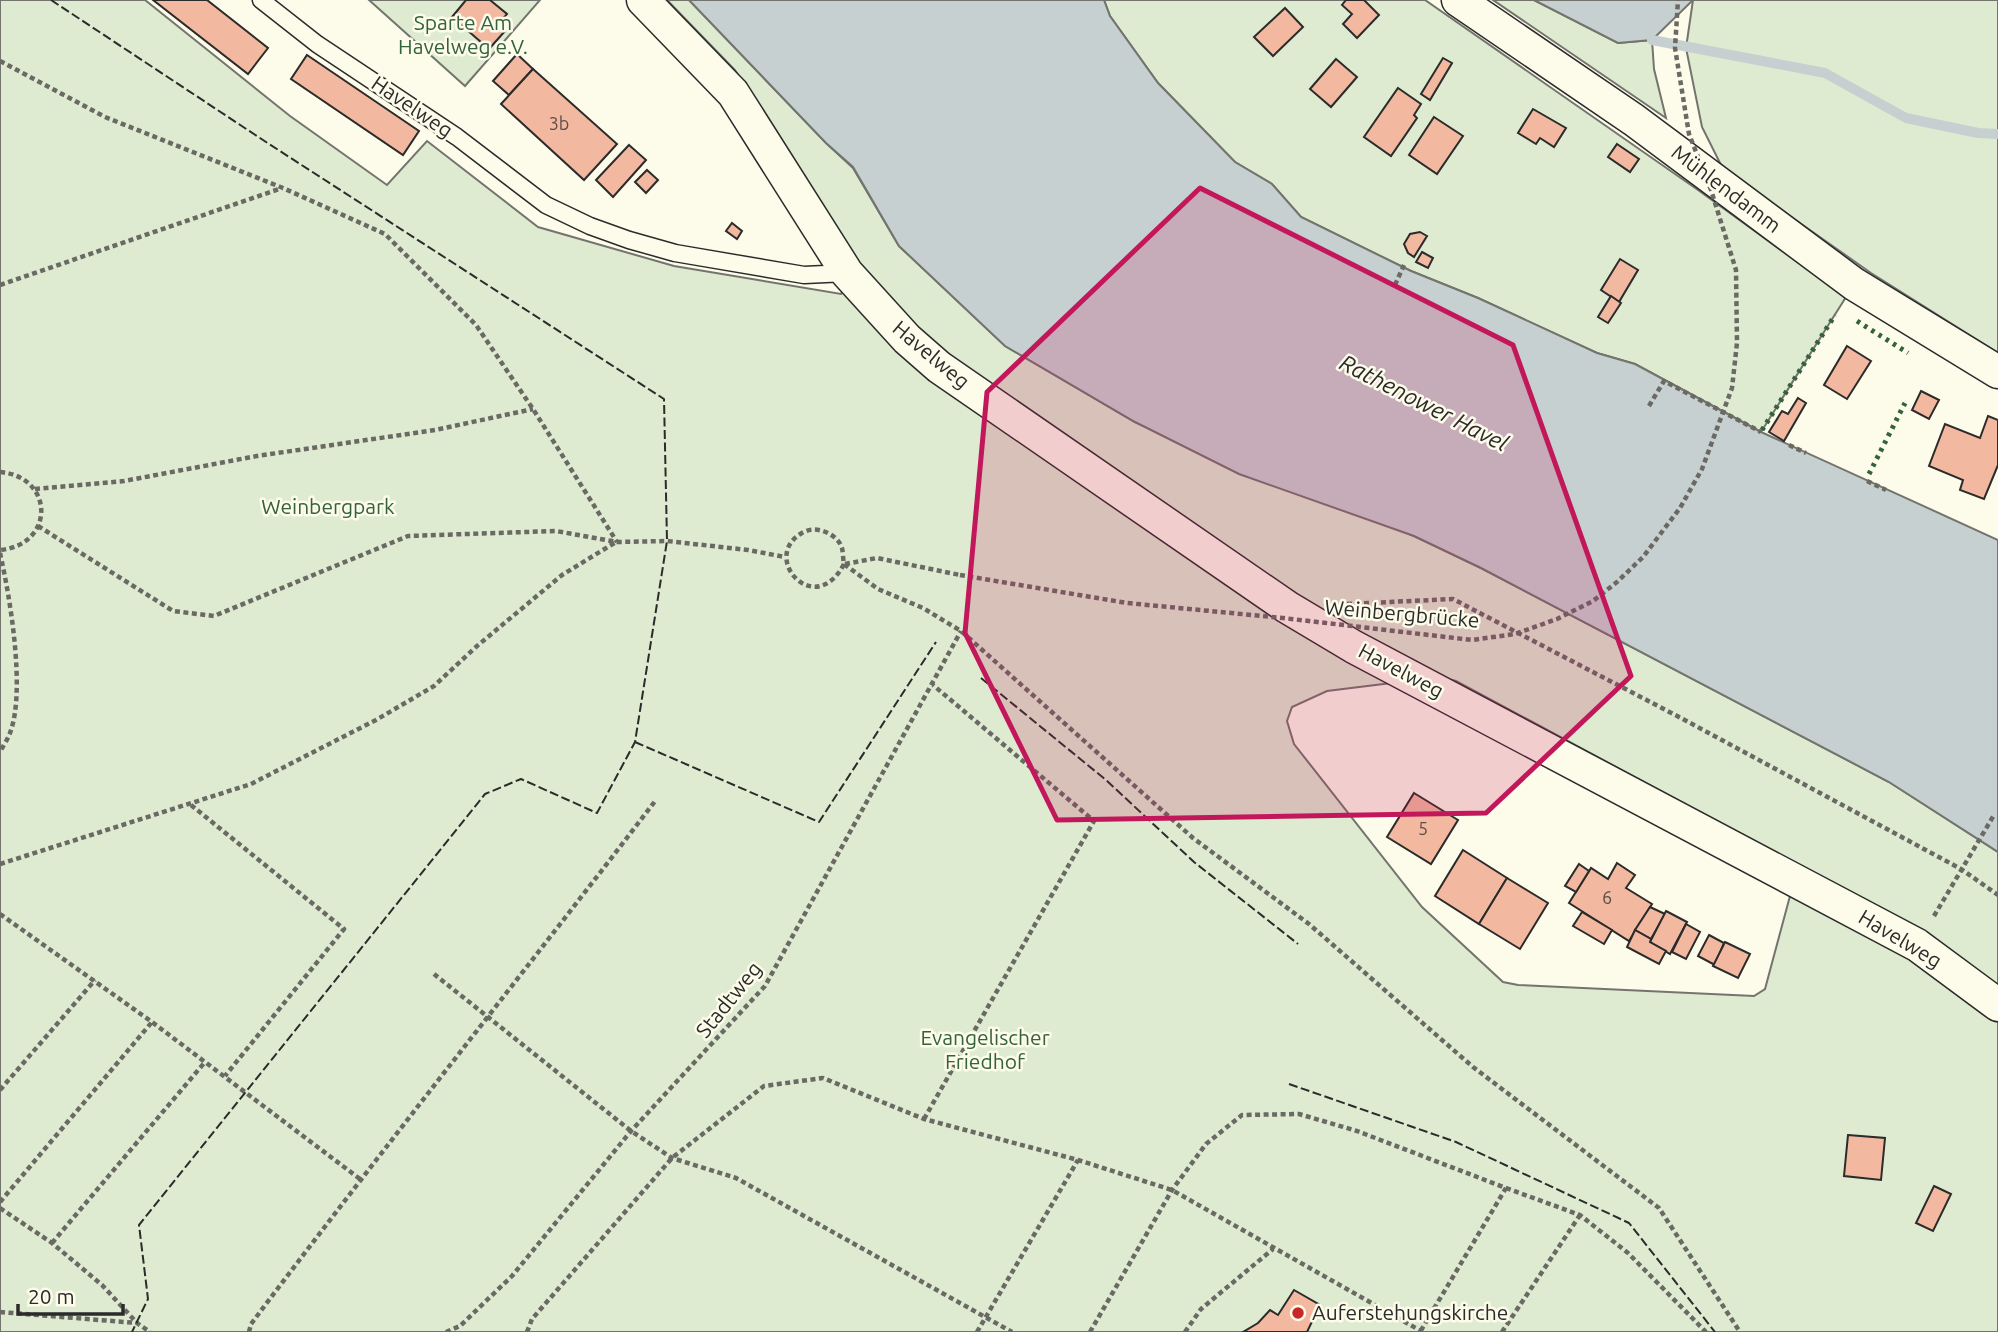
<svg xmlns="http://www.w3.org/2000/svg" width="1998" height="1332" viewBox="0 0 1998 1332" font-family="Ubuntu,sans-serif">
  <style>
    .green { fill: #deebd1; stroke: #74746e; stroke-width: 2; fill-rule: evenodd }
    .water { fill: #c7d0d0; stroke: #74746e; stroke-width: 2 }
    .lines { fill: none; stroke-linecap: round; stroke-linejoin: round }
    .stream { stroke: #c7d0d0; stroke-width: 10 }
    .building { fill: #f2b8a0; stroke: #2b2b2b; stroke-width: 2 }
    .service-casing { stroke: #2b2b2b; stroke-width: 19 }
    .minor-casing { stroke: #2b2b2b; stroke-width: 35 }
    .path { stroke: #6a6964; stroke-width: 4.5; stroke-dasharray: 5 3.5; stroke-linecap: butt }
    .service { stroke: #fdfbea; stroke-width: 16 }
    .minor { stroke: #fdfbea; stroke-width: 32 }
    .path-bridge { stroke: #6a6964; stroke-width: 4.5; stroke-dasharray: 5 3.5; stroke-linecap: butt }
    .hedge { stroke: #34623c; stroke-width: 5; stroke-dasharray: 3.5 5; stroke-linecap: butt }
    .fence { stroke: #2b2b2b; stroke-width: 2; stroke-dasharray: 9 3.5; stroke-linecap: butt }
    .marked { fill: #c2185b; fill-opacity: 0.2; stroke: #c2185b; stroke-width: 5; stroke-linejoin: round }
    .poi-dot { fill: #c62828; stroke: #fdfbea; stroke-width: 2.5 }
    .labels { text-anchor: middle; stroke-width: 5; stroke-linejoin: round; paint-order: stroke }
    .number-label { font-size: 18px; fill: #5d4e48 }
    .park-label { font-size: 21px; fill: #34623c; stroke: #fdfbea }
    .street-label { font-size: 21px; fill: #2b2b2b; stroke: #fdfbea }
    .poi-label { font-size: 21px; fill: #2b2b2b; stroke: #fdfbea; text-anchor: start }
    .water-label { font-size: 23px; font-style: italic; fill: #2b2b2b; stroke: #fdfbea }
  </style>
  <rect width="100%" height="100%" fill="#fdfbea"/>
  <g class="green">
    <path d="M0,0H145L290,116L387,185L427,141L538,227L674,266L841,294L859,266L735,70L667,0H689L826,143L853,168L899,246L1005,346L1135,422L1414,536L1481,568L1889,782L1998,852V1332H0ZM1440,677L1456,681L1795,863L1797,870L1765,989L1754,996L1518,985L1503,982L1422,907L1294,744L1287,721L1292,707L1327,691Z"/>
    <path d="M369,0H540L465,86Z"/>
    <path d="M1104,0H1425L1698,190L1846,297L1761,432L1635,364L1597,353L1478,298L1411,271L1301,217L1272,184L1235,162L1158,83L1110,16Z"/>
    <path d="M1493,0H1534L1618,43L1652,40L1654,69L1666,118Z"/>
    <path d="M1693,0H1998V353L1871,273L1723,169L1702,127L1686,48Z"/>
  </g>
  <g class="water">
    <path d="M689,0H1104L1110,16L1158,83L1235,162L1272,184L1301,217L1411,271L1478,298L1597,353L1635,364L1761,432L1998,540V852L1889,782L1481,568L1414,536L1239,474L1135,422L1005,346L899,246L853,167L826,143Z"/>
    <path d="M1534,0H1693L1652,40L1618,43Z"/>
  </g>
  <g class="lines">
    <path class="stream" d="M1652,40L1825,73L1906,118L1978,133L1998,134"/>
  </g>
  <g class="building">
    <path d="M153,0H207L268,48L248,74Z"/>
    <path d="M466,0H490L507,14L498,25L505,31L489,49L452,17Z"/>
    <path d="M1346,0H1364L1379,15L1357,38L1343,24L1352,14L1342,5Z"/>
    <path d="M1285,8L1303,27L1273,56L1254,37Z"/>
    <path d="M517,54L533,69L509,95L493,81Z"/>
    <path d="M307,55L419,131L403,155L291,79Z"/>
    <path d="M1443,58L1452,63L1430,100L1421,94Z"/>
    <path d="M1336,59L1357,77L1331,107L1310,89Z"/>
    <path d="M533,69L617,144L584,180L501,104Z"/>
    <path d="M1398,88L1421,104L1414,115L1417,118L1391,156L1364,137Z"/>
    <path d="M1533,109L1566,128L1554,147L1540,138L1536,144L1518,133Z"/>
    <path d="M1434,117L1463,136L1437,174L1409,155Z"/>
    <path d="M1617,144L1639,159L1630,172L1608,157Z"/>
    <path d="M629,145L646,160L613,197L596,180Z"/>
    <path d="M647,170L658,180L646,193L635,182Z"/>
    <path d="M732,223L742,231L737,239L726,231Z"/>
    <path d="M1420,232L1427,236L1414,257L1408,253L1404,244L1410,234Z"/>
    <path d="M1422,252L1433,258L1428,268L1416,262Z"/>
    <path d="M1620,259L1638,270L1619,302L1601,290Z"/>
    <path d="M1611,296L1621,303L1608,323L1598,317Z"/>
    <path d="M1847,346L1871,361L1847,399L1824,385Z"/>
    <path d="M1921,391L1939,400L1929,419L1912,410Z"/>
    <path d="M1798,398L1806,403L1784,441L1769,432L1782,411L1788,414Z"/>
    <path d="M1988,416L1998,420V465L1984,499L1960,490L1963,480L1929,466L1945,424L1980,438Z"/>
    <path d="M1414,793L1458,820L1431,864L1387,837Z"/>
    <path d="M1463,850L1507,878L1479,924L1435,896Z"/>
    <path d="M1617,863L1635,875L1626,888L1652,904L1629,941L1569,903L1591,868L1608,879Z"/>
    <path d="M1579,864L1589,871L1576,892L1565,886Z"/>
    <path d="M1507,878L1548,903L1520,949L1479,924Z"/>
    <path d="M1650,907L1665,914L1651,939L1635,930Z"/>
    <path d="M1666,911L1687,922L1670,954L1650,942Z"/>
    <path d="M1582,912L1612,930L1604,944L1573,926Z"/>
    <path d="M1686,924L1700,932L1686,959L1672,952Z"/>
    <path d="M1635,930L1651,939L1650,942L1666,951L1659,964L1627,947Z"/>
    <path d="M1709,935L1724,943L1715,965L1698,956Z"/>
    <path d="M1725,942L1750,954L1738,978L1713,966Z"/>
    <path d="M1848,1135L1885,1138L1881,1180L1844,1176Z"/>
    <path d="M1934,1186L1951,1194L1933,1231L1916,1223Z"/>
    <path d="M1294,1290L1320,1305L1307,1332H1243L1258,1323L1270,1310L1278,1315Z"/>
  </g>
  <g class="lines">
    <defs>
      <path id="service" d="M261,0L317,44L457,137L546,205L590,226L629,240L675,253L804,275L847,273"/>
      <g id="minor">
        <path d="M643,0L733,93L847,273L907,339L939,367L1287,607L1354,647L1917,945L1998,1005"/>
        <path d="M1458,0L1634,120L1854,284L1998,372"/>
      </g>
    </defs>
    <use href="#service" class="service-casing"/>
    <use href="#minor" class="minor-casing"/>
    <g class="path">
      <path d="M0,61L105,117L283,188L385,234L476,325L533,409L617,542"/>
      <path d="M0,285L282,188"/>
      <path d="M1395,285L1404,265"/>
      <path d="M1649,406L1664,381L1761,432"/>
      <path d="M1789,445L1806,453"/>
      <path d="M0,472C55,477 55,545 0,550"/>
      <path d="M1867,481L1886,490"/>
      <path d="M35,489L124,481L257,456L435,430L533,409"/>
      <path d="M38,526L173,611L214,616L408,536L556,531L617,542L667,541L748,550L785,557"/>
      <path d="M0,553C10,597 26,691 10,733C8,739 3,746 0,752"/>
      <path d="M844,564C814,622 756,553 806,531C819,526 838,535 842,548C843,552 843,559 844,564L878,589L923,608L961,631L1193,838L1309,924L1473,1067L1659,1208L1740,1332"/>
      <path d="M845,564L877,558L960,575"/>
      <path d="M1347,604L1453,599L1681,718L1961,869L1998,895"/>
      <path d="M191,805L344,929L225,1076"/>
      <path d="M0,864L251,784L376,720L434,686L477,646L562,575L616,542"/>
      <path d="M0,914L152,1022L360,1179"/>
      <path d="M1934,916L1994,815"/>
      <path d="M434,974L631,1131L672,1158L736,1178L1012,1332"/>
      <path d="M0,1090L95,980"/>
      <path d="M924,1119L1094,821L933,685"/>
      <path d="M1506,1188L1580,1215L1628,1253L1706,1332"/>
      <path d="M0,1202L152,1022"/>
      <path d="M0,1208L52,1243L102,1285L137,1323"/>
      <path d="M52,1243L205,1062"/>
      <path d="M0,1312L137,1323L150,1332"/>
      <path d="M249,1332L251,1324C383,1148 522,975 656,800"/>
      <path d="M446,1332L460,1326L512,1276L631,1131L765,986L961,631"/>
      <path d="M527,1332L532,1319L672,1158L764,1086L823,1078L924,1119L1078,1160L1172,1190L1421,1331"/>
      <path d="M977,1332L1078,1160"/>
      <path d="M1090,1332L1172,1190L1206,1144L1242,1115L1299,1114L1357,1131L1506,1188L1420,1332"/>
      <path d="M1185,1332L1201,1309L1273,1249"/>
      <path d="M1502,1332L1580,1215"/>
    </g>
    <use href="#service" class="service"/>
    <use href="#minor" class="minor"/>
    <path class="path-bridge" d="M960,575L1127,603L1283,618L1472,640L1515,634L1557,619L1593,601L1617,582L1643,557L1680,508L1702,469L1732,388L1737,343L1736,270L1711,190L1689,134L1675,48L1678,0"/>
    <g class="hedge">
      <path d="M1857,321L1908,353"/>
      <path d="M1762,430L1835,315"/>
      <path d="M1869,474L1905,403"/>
    </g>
    <g class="fence">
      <path d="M51,0L266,142L664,399L667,541L635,742L597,813L521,779L485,794L139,1225L148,1299L132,1332"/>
      <path d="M981,678L1106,780L1194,862L1298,944"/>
      <path d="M635,742L819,822L936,642"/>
      <path d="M1289,1084L1456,1142L1629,1223L1715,1332"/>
    </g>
  </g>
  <path class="marked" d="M1200,188L1513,345L1631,676L1486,813L1057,820L965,633L987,392Z"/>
  <circle class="poi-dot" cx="1298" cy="1313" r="7"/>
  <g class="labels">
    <g class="number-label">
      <text x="559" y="130">3b</text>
      <text x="1423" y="835">5</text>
      <text x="1607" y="904">6</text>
    </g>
    <g class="park-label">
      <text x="463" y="30">Sparte Am<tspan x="463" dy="24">Havelweg e.V.</tspan></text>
      <text x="328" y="514">Weinbergpark</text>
      <text x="985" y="1045">Evangelischer<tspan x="985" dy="24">Friedhof</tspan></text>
    </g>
    <g class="street-label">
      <text transform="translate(412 107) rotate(34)" y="7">Havelweg</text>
      <text transform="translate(1726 189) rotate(37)" y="7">Mühlendamm</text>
      <text transform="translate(931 355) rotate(40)" y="7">Havelweg</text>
      <text transform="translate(1402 614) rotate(5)" y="7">Weinbergbrücke</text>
      <text transform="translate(1401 671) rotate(28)" y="7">Havelweg</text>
      <text transform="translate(1900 939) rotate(31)" y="7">Havelweg</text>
      <text transform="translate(729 1000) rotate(-51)" y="7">Stadtweg</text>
    </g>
    <g class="poi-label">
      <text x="1312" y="1320">Auferstehungskirche</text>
    </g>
    <g class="water-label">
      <text transform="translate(1424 403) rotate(27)" y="8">Rathenower Havel</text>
    </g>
  </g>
  <path d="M18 1304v10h105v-10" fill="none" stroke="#2b2b2b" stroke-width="3.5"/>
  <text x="28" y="1304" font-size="21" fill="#2b2b2b" stroke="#fdfbea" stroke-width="5" paint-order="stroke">20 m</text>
</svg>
